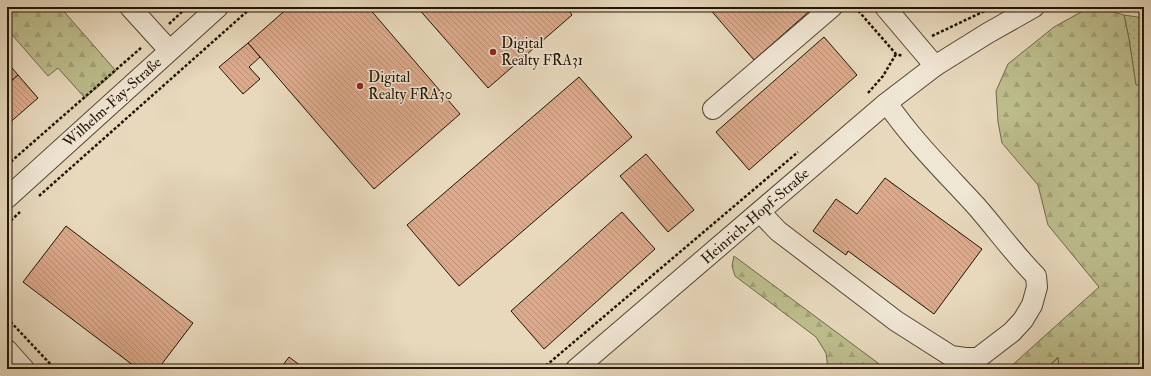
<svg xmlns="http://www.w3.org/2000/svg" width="1151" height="376" viewBox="0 0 1151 376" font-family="'IM FELL Double Pica',serif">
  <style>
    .grass { fill: url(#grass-dots); stroke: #6f6949 }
    .forest { fill: url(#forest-firs); stroke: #6f6949 }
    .building { fill: url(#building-back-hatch); stroke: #211506 }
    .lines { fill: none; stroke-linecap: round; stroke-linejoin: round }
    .minor-casing { stroke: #534634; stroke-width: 22 }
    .path { stroke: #211506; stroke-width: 2.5; stroke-dasharray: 3 2; stroke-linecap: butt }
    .minor { stroke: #f0e6d4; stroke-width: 20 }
    .poi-dot { fill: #8f2418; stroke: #f0e6d4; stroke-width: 1.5 }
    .labels { text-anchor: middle; stroke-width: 3; stroke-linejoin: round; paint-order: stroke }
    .poi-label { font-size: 15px; fill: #211506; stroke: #f0e6d4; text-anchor: start }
    .street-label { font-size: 15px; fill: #211506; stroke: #f0e6d4 }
  </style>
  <defs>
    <pattern id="grass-dots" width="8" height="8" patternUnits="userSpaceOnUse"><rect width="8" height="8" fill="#bdbd8c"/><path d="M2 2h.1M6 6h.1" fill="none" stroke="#a2a277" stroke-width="1.8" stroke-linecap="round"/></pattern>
    <pattern id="forest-firs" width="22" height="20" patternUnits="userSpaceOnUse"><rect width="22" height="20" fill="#bdbd8c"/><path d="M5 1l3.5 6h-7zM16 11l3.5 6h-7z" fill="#a2a277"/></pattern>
    <pattern id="building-back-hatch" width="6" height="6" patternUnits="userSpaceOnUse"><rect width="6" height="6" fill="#dbaa8c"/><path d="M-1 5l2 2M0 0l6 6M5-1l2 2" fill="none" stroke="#bc9177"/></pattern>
  </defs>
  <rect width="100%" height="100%" fill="#e8d9bd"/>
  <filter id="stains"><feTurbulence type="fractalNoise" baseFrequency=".005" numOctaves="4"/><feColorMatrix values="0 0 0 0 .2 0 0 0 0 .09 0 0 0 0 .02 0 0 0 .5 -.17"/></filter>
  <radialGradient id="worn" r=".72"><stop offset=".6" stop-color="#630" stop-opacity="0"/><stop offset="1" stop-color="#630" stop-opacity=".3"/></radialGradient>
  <g class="grass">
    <path d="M1124,15L1144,18V85L1136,86L1129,39Z"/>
    <path d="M1059,357V369H1046Z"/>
  </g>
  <g class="forest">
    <path d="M7,7H60L116,71L85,98L58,68L48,76L7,29Z"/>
    <path d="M1090,7H1096L1124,15L1129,39L1136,85H1144V369H1059L1058,357L1046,369H1008L1099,287L1048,225L1038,185L1002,143L998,122L996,91L1008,64L1054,27Z"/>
    <path d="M734,256L886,369H828L826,353L816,337L735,276L732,266Z"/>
  </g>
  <g class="building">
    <path d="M289,7H368L460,114L374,189L248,43Z"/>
    <path d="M417,7H566L572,15L488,88Z"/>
    <path d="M708,7H812L813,8L754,60Z"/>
    <path d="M824,37L857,75L749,170L716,132Z"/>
    <path d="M248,43L260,57L249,67L260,79L243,94L219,67Z"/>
    <path d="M7,62L18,75L7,85Z"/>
    <path d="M18,75L38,98L7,125V85Z"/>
    <path d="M579,77L632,137L459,286L407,225Z"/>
    <path d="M646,154L694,210L668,232L620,176Z"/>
    <path d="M885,178L982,249L934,314L848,251L846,255L813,231L836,199L857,214Z"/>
    <path d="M622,212L655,249L544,349L511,311Z"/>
    <path d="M66,226L193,323L158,369H138L23,282Z"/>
    <path d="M289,357L305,369H280Z"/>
  </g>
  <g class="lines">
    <defs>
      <g id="minor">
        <path d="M130,7L169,50"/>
        <path d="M885,7L935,66"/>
        <path d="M713,109L832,7"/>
        <path d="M7,198L218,7"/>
        <path d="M760,212L778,231L896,321L951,356L965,358H978L1012,332L1023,320L1032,305L1037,287L1036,276C1015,255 997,230 977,207C946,173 913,141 887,103"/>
        <path d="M7,350L24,369"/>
        <path d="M576,369L884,105L935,66L988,33L1034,7"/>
      </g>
    </defs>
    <use href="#minor" class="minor-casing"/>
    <g class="path">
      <path d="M855,7L896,54L903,56"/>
      <path d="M1135,7L1144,9"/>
      <path d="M169,24L187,7"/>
      <path d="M932,36L993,7"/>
      <path d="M868,93L883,76L896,54"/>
      <path d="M7,165L142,47"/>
      <path d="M39,196L252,7"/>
      <path d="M7,224L20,212"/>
      <path d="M7,318L55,369"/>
      <path d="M542,369L798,152"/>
    </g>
    <use href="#minor" class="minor"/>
  </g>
  <g class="poi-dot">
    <circle cx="493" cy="52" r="4"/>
    <circle cx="360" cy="86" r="4"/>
  </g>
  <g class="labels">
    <g class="poi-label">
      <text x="501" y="48">Digital<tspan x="501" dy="17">Realty FRA31</tspan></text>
      <text x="368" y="82">Digital<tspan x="368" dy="17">Realty FRA30</tspan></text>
    </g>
    <g class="street-label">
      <text transform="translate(112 102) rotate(-42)" y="5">Wilhelm-Fay-Straße</text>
      <text transform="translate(755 216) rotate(-41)" y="5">Heinrich-Hopf-Straße</text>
    </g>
  </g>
  <rect width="1151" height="376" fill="none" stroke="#e8d9bd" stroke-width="24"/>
  <rect x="8" y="8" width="1135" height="360" fill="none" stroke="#211506" stroke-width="2"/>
  <rect x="12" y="12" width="1127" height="352" fill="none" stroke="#211506"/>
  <rect width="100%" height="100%" filter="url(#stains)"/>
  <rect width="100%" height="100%" fill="url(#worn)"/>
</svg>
